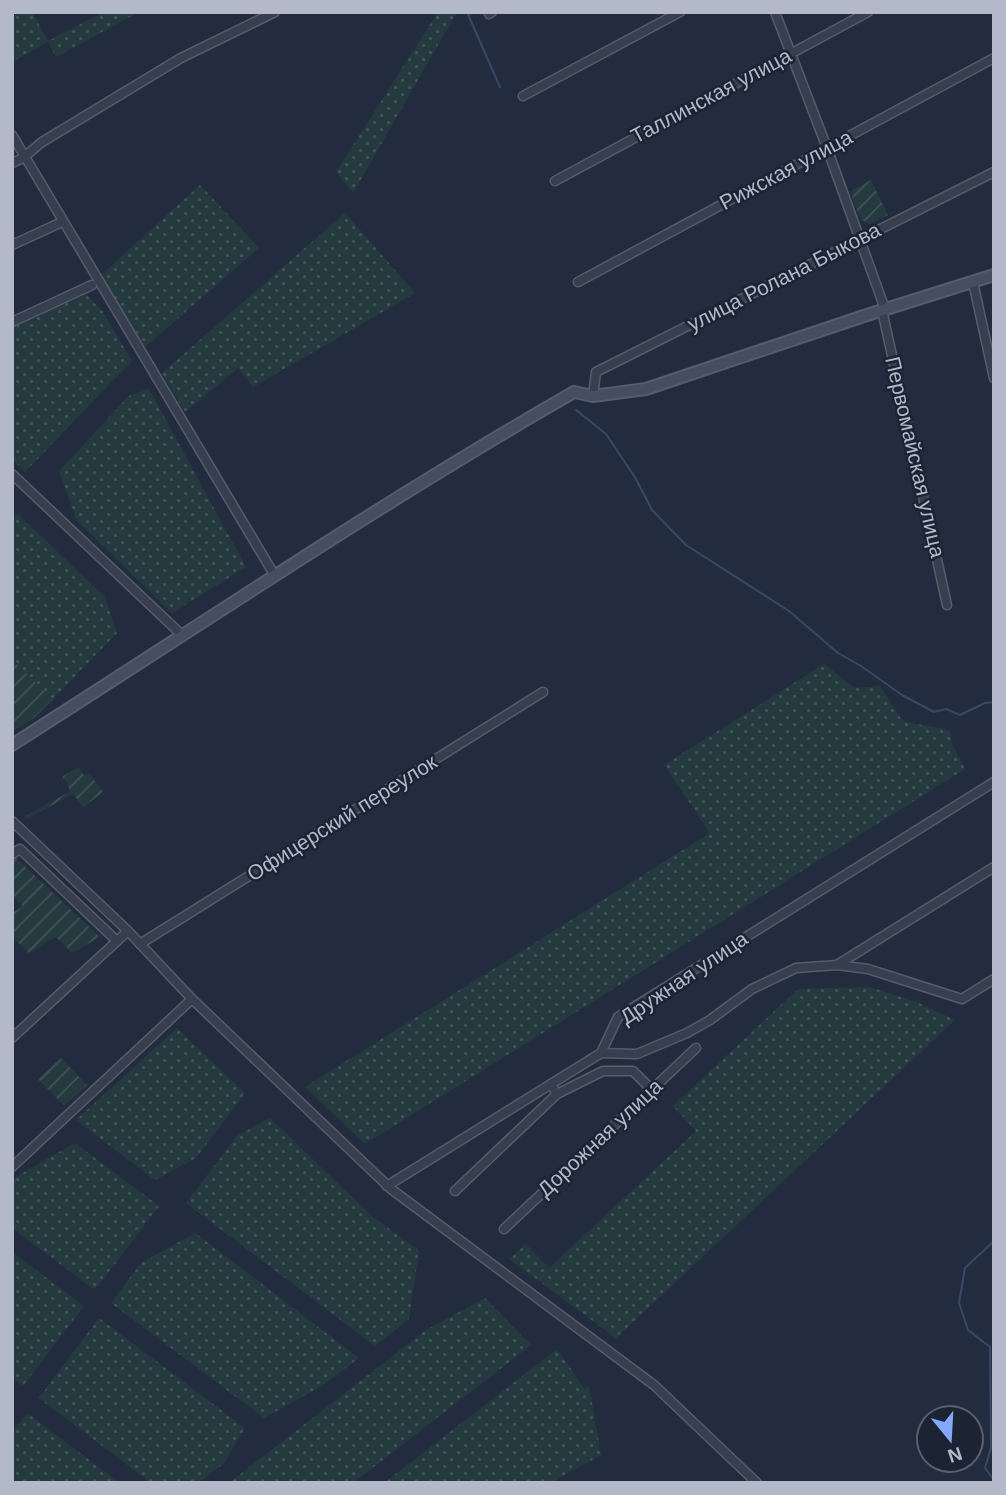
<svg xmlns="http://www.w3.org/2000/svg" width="1006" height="1495" viewBox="0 0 1006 1495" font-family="Arial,sans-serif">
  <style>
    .grass { fill: url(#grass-dots) }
    .garden { fill: url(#garden-furrows) }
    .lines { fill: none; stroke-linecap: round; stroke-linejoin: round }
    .stream { stroke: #384868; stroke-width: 2 }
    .street-casing { stroke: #555c6c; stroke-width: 11 }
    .secondary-casing { stroke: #555c6c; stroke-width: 14 }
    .street { stroke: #373e4e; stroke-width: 8 }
    .secondary { stroke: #454d61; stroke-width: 10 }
    .labels { text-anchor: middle; stroke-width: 5; stroke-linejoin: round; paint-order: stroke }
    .street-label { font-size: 21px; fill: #b3b9c9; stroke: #1c2333 }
  </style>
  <defs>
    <pattern id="grass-dots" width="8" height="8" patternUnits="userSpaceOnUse" patternTransform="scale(1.75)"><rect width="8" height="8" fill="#253a3f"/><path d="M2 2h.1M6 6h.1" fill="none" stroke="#425459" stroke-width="1.8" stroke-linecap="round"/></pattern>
    <pattern id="garden-furrows" width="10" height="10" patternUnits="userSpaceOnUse" patternTransform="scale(1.75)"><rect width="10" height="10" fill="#253a3f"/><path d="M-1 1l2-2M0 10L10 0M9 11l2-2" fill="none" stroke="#425459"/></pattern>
  </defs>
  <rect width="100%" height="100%" fill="#232c3e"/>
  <g class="grass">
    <path d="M12,12H32L48,41L104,12H139L56,57L48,42L12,62Z"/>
    <path d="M438,12H457L353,193L336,172Z"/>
    <path d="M200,185L259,248L145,347L101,275Z"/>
    <path d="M345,213L415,293L253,387L238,368L185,412L162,373Z"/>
    <path d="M86,294L103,312L132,361L25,472L12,459V328Z"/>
    <path d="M149,389L246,567L172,613L77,521L59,471L129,396Z"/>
    <path d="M18,514L105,597L117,633L53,699L12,660V520Z"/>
    <path d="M824,664L855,688L880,686L901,719L906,722L950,730L952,744L965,769L365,1144L305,1087L710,833L664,765Z"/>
    <path d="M869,987L919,1003L955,1020L616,1338L509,1259L526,1244L549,1268L681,1145L696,1131L673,1106L798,989Z"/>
    <path d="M177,1028L245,1093L196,1158L155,1180L76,1120Z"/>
    <path d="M270,1118L374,1218L419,1250L409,1319L375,1346L186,1203L237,1136Z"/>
    <path d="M75,1143L159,1206L99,1285L93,1289L12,1228V1179Z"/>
    <path d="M195,1233L359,1358L322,1386L264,1418L111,1303L141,1263Z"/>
    <path d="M12,1252L84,1306L23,1386L12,1378Z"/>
    <path d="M485,1298L531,1345L353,1483H229L426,1330Z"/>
    <path d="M99,1318L245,1428L224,1463L198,1483H151L39,1398Z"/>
    <path d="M557,1349L584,1388L589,1386L601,1455L550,1483H384Z"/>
    <path d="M27,1413L120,1483H12V1433Z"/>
  </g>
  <g class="garden">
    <path d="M871,180L888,215L870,224L861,220L850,191Z"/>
    <path d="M12,660L53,699L34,718L12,732Z"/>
    <path d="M78,767L84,775L89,773L103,792L83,807L73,794L27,819L25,816L69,792L70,789L68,787L69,785L62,777Z"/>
    <path d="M16,858L100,937L72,953L56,937L29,953L12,937V913L23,906L12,896V860Z"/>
    <path d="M61,1058L87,1085L64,1106L38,1079Z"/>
  </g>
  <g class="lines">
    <g class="stream">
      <path d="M467,12L500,87"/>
      <path d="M576,410L606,434L636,479L652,510L686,545L789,611L838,653L861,666L902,695L934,712L946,709L960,715L985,703L994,702"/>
      <path d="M994,1241L965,1268L959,1303L968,1330L990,1347L991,1448L985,1468L994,1480"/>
    </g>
    <defs>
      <g id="street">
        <path d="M775,12L827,148L885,309"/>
        <path d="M489,14L492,12"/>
        <path d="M523,96L680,12"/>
        <path d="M12,135L275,576"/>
        <path d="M12,163L23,158L42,142L181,58L275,12"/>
        <path d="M555,181L868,12"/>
        <path d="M12,245L62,222"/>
        <path d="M578,282L994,58"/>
        <path d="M973,282L994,378"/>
        <path d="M882,310L947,605"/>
        <path d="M12,322L92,285"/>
        <path d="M593,396L596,372L994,172"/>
        <path d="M12,474L183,636"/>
        <path d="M12,821L128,931L192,999L391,1189L654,1385L757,1483"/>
        <path d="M12,854L20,849L117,941"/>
        <path d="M140,944L543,692"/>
        <path d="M837,965L994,867"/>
        <path d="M12,1038L128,931"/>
        <path d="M601,1053L637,1054L687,1033L710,1020L752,989L796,968L837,965L868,969L962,999L994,979"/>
        <path d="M557,1094L603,1071H633L652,1090"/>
        <path d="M12,1167L192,999"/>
        <path d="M387,1186L601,1053L618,1017L994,782"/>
        <path d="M455,1191L557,1094L551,1084"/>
        <path d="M504,1229L696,1048"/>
      </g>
      <path id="secondary" d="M12,745C199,626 382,502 574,392L593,396L646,389L867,315L994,275"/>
    </defs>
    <use href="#street" class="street-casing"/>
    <use href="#secondary" class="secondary-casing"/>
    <use href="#street" class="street"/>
    <use href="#secondary" class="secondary"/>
  </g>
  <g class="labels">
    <g class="street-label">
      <text transform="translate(711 96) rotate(-28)" y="7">Таллинская улица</text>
      <text transform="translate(786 170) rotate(-28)" y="7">Рижская улица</text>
      <text transform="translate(784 277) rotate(-27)" y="7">улица Ролана Быкова</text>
      <text transform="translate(915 457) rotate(77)" y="7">Первомайская улица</text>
      <text transform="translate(342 818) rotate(-32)" y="7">Офицерский переулок</text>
      <text transform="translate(684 978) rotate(-34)" y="7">Дружная улица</text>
      <text transform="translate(600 1138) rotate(-43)" y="7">Дорожная улица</text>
    </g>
  </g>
  <rect width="1006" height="1495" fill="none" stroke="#b3b9c9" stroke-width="28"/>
  <g transform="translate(950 1439) rotate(162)"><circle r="33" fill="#1c2333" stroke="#585f6f" stroke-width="2"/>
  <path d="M0-5L12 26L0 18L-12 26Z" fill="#86a8fb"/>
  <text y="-10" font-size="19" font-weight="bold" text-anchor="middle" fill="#b3b9c9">N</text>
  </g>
</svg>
